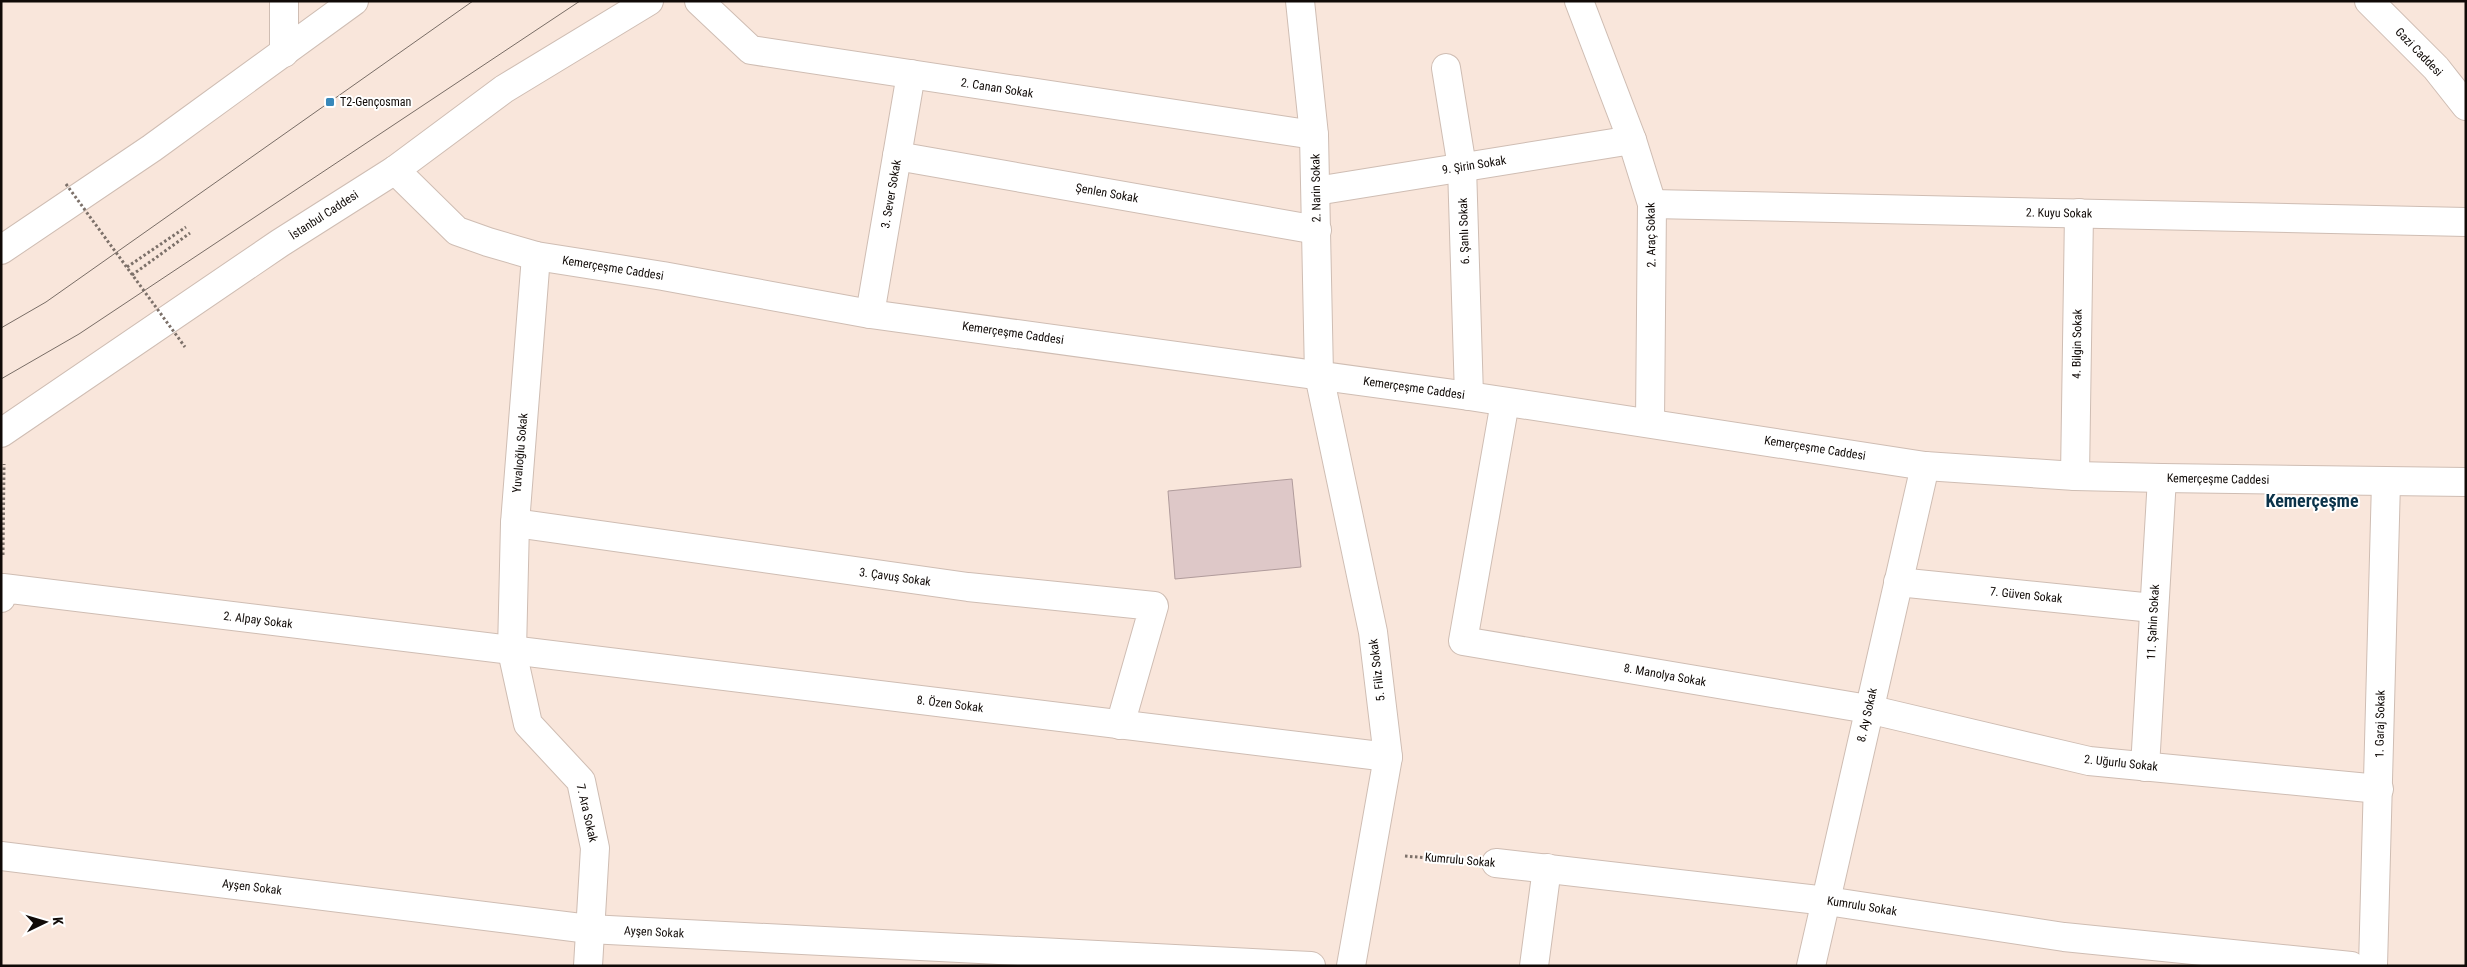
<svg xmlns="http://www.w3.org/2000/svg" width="2467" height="967" viewBox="0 0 2467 967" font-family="'Roboto Condensed',sans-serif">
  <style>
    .building { fill: #dec8c8; stroke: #b09b9b }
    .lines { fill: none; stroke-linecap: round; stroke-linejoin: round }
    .minor-casing { stroke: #cfbdb3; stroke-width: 30 }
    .tertiary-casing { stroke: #cfbdb3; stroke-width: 30 }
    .secondary-casing { stroke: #cfbdb3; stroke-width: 30 }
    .trunk-casing { stroke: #cfbdb3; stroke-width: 30 }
    .path { stroke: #7c7069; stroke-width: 3; stroke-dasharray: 2.5 2.5; stroke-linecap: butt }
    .minor { stroke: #fff; stroke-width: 28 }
    .tertiary { stroke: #fff; stroke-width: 28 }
    .secondary { stroke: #fff; stroke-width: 28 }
    .trunk { stroke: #fff; stroke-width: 28 }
    .tram { stroke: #796d66; stroke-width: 1 }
    .path-bridge { stroke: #7c7069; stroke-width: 3; stroke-dasharray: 2.5 2.5; stroke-linecap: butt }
    .poi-dot { fill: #3888ba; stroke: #fff; stroke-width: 2 }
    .labels { text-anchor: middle; stroke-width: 4; stroke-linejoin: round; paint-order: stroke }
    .street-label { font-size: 12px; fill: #100a07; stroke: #fff }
    .poi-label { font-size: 12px; fill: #100a07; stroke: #fff; text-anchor: start }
    .district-label { font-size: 18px; font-weight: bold; fill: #0a3249; stroke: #fff }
  </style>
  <rect width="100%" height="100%" fill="#f9e6db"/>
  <path class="building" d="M1292,479L1301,567L1175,579L1168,491Z"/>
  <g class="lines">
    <defs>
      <g id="minor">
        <path d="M699,1L751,50L1314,135"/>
        <path d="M1300,1L1314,135L1319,375L1373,632L1388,757L1351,966"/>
        <path d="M1579,1L1632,140L1652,204L1650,422"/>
        <path d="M284,53V1"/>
        <path d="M1446,68L1462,167L1469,396"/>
        <path d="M897,156L1317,230"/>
        <path d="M1316,191L1632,140"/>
        <path d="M1652,204L2466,222"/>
        <path d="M536,256L515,523L512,651L528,724L581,781L595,848L588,966"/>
        <path d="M870,314L911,74"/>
        <path d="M1505,402L1463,641L1868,709L2089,761L2379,789"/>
        <path d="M2075,476L2079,213"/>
        <path d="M515,523L968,587L1154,606L1120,725"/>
        <path d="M1898,582L2153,608"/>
        <path d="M1,598L3,588L1388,757"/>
        <path d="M2145,767L2162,478"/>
        <path d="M1,856L589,929L1311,966"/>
        <path d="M1496,863L1827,901L2064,937L2351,966"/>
        <path d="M1534,966L1547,868"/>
        <path d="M1811,966L1925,466"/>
        <path d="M2373,966L2386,482"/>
      </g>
      <path id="tertiary" d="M2369,1L2436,68L2466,106"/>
      <path id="secondary" d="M395,170L457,231L488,242L536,256L663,276L870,314L1469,396L1925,466L2075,476L2162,478L2466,482"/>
      <g id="trunk">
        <path d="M1,250L152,148L354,1"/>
        <path d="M1,433L280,243L395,170L504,89L649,1"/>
      </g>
    </defs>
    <use href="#minor" class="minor-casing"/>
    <use href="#tertiary" class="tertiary-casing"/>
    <use href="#secondary" class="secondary-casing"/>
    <use href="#trunk" class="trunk-casing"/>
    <g class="path">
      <path d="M127,267L186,227"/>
      <path d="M132,275L190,233"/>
      <path d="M3,555L4,464"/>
      <path d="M1405,856L1463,861"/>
    </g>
    <use href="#minor" class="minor"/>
    <use href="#tertiary" class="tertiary"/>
    <use href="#secondary" class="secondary"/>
    <use href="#trunk" class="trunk"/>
    <g class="tram">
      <path d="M1,328L46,302L473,1"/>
      <path d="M1,379L79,334L580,1"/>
    </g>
    <path class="path-bridge" d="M66,184L185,347"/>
  </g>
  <rect class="poi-dot" x="325" y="97" width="10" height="10" rx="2.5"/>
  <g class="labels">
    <g class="street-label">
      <text transform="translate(2419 52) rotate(46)" y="4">Gazi Caddesi</text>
      <text transform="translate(997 88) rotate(9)" y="4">2. Canan Sokak</text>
      <text transform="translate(1474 165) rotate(-9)" y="4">9. Şirin Sokak</text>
      <text transform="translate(1316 188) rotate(-91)" y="4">2. Narin Sokak</text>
      <text transform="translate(1107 193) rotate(10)" y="4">Şenlen Sokak</text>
      <text transform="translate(891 194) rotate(-80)" y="4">3. Sever Sokak</text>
      <text transform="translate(2059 213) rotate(1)" y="4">2. Kuyu Sokak</text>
      <text transform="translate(324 215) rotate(-33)" y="4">İstanbul Caddesi</text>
      <text transform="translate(1464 231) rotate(-92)" y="4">6. Şanlı Sokak</text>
      <text transform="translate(1651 235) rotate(-91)" y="4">2. Araç Sokak</text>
      <text transform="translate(613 268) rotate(9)" y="4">Kemerçeşme Caddesi</text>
      <text transform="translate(1013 333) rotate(8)" y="4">Kemerçeşme Caddesi</text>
      <text transform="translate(2077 344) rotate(-89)" y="4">4. Bilgin Sokak</text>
      <text transform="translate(1414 388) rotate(8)" y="4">Kemerçeşme Caddesi</text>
      <text transform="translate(1815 448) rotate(9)" y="4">Kemerçeşme Caddesi</text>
      <text transform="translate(520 453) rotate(-85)" y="4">Yuvalıoğlu Sokak</text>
      <text transform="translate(2218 479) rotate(1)" y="4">Kemerçeşme Caddesi</text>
      <text transform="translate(895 577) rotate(8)" y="4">3. Çavuş Sokak</text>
      <text transform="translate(2026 595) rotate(6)" y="4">7. Güven Sokak</text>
      <text transform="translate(258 620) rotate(7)" y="4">2. Alpay Sokak</text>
      <text transform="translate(2153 622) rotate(-87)" y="4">11. Şahin Sokak</text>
      <text transform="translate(1377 670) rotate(-97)" y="4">5. Filiz Sokak</text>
      <text transform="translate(1665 675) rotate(10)" y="4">8. Manolya Sokak</text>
      <text transform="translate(950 704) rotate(7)" y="4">8. Özen Sokak</text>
      <text transform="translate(1867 715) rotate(-77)" y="4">8. Ay Sokak</text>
      <text transform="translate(2380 724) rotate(-89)" y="4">1. Garaj Sokak</text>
      <text transform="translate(2121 763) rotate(6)" y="4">2. Uğurlu Sokak</text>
      <text transform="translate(587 813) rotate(77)" y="4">7. Ara Sokak</text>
      <text transform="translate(1460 860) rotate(5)" y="4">Kumrulu Sokak</text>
      <text transform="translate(252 887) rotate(7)" y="4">Ayşen Sokak</text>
      <text transform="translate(1862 906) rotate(9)" y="4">Kumrulu Sokak</text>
      <text transform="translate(654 932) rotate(3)" y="4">Ayşen Sokak</text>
    </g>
    <g class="poi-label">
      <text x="340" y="106">T2-Gençosman</text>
    </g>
    <g class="district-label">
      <text x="2312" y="507">Kemerçeşme</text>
    </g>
  </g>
  <rect width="2467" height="967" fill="none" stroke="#100a07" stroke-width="5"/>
  <g transform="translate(45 922) rotate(85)" stroke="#ffffff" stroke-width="4" paint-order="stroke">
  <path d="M0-4L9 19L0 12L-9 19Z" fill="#100a07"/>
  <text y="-8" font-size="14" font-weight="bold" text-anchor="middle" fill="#100a07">K</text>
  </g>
</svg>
